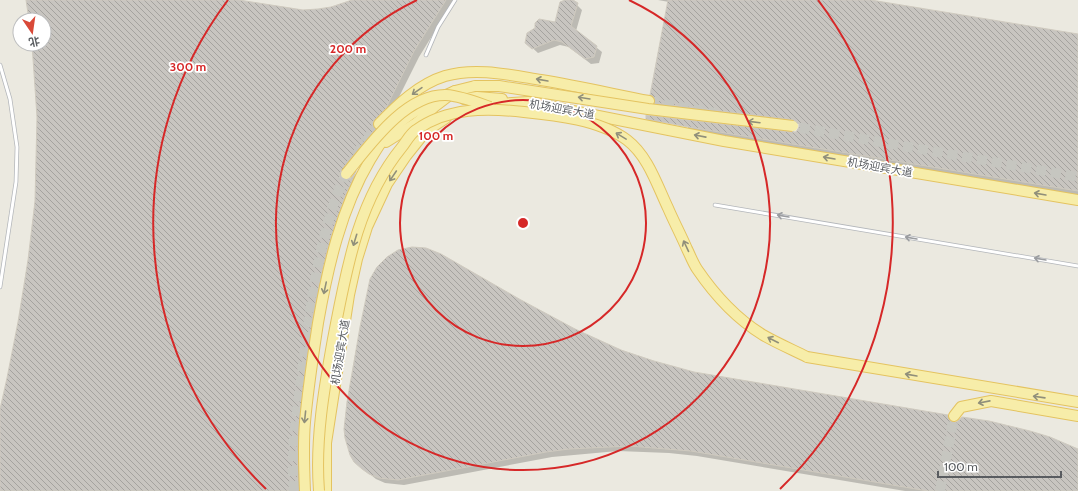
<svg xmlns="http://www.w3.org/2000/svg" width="1078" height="491" viewBox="0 0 1078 491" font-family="Cabin,'Noto Sans SC',sans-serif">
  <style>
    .shadow { fill: #0003; fill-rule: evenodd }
    .building { fill: url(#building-back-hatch); stroke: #cfcabf }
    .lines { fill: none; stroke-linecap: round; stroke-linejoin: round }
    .primary-tunnel { stroke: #c6c6c0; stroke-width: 10; stroke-dasharray: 10 5; stroke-linecap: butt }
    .lane-casing { stroke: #b3b6ba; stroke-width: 4.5 }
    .primary-casing { stroke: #e4c360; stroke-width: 12 }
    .lane { stroke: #fff; stroke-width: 3 }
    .primary { stroke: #f7eda9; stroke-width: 10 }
    .primary-bridge-casing { stroke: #e4c360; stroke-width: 12; stroke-linecap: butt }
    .primary-bridge { stroke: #f7eda9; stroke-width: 10 }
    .oneway { stroke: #908f7a }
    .oneway2 { stroke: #9b9da0 }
    .ring { fill: none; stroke: #d62828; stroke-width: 2 }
    .labels { text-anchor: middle; stroke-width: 3.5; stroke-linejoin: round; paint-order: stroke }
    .street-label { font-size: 11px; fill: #595c60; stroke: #fff }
    .centre { fill: #d62828; stroke: #fff; stroke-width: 2 }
    .ring-label { font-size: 12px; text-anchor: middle; font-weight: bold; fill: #d62828; stroke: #fff; stroke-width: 3.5; stroke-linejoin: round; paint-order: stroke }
  </style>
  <defs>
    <pattern id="building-back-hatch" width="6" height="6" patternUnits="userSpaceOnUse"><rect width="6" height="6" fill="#c8c5c0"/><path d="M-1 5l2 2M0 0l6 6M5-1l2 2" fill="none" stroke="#a5a39f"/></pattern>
  </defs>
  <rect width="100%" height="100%" fill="#ebe9e0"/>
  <g class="shadow">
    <path d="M27,0H234L303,11L318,10L343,5L355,0H454L419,57L391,113L345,178V182L351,179L357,173L361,178L350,201L316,328L303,491H0V411L8,379L29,260L33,229L37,177V86L33,44H44V20H30Z"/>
    <path d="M568,0H572L582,10L576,31L602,52L599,63L591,64L569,47L560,45L538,53L526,42L556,24Z"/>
    <path d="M658,0H867L1078,35V195L689,131L652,124L647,118L792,133L799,131L800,124L661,108L656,103L669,2ZM661,122L688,126V128L661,123Z"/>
    <path d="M574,330L620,351L654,362L694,373L947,416L953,421V423L1078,451V491H905L697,456L669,453L618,451L552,457L404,485L385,483L376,479L361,467Z"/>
  </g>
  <g class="building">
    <path d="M26,0H239L303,10L318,9L331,7L352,0H446L414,51L386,108L373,122V126L375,129L340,173V177L345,180L351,178L356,171L345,196L331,237L320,279L312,322L299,421L297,448L298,491H0V409L7,378L18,322L28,260L35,201L37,117L32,44H44V20H29Z"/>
    <path d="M565,0H573L578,3L571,26L597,46L594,57L585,59L562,42L554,40L532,49L525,43L527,33L535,28V23L539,19L555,22L560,2Z"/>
    <path d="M668,0H871L1078,34V191L683,126L646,119V115L792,132H796L799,127V123L794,120L655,103V99L650,95Z"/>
    <path d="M412,247L426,248L441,254L521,300L575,329L621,350L654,361L694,372L948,415V419L953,422H957L962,417L989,421L1030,431L1050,437L1078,449V491H928L691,451L629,446L569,449L546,452L398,480L379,478L369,474L362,469L354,462L350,455L345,438L344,429L347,402L360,327L370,279L377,267L387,257L398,250Z"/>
  </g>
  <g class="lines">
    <g class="primary-tunnel">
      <path d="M649,101L716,113"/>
      <path d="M785,125L1078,177"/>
      <path d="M294,491C290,452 297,412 302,373C309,316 317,251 336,197C346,170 361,146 379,124"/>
      <path d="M940,491L954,416"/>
    </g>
    <defs>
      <g id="lane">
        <path d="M426,55L438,27L455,0"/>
        <path d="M0,65L10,99L17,147L16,182L0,287"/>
        <path d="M715,205L1078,266"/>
      </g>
      <g id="primary">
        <path d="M464,99L477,97L502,99"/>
        <path d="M481,105L528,102L724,141L1078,200"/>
        <path d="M379,124C397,105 419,84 445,76C476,67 510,75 541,80C577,86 613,94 649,101"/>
        <path d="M414,135L418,122L434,107L455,91L475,86"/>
        <path d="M386,142L418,122"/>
        <path d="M807,357L1078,402"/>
        <path d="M954,416L961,407L991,401L1078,416"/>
        <path d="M305,491C304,468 303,445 305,422C308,388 313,356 318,323C328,266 341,209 370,160C378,147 386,133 398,124C415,109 435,100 455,91"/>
        <path d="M326,491V443L349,295L357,259L367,227L387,184L406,156L426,131L446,118"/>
      </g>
    </defs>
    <use href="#lane" class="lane-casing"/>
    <use href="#primary" class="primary-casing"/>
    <use href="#lane" class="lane"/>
    <use href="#primary" class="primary"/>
    <defs>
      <g id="primary-bridge">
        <path d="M475,86H499L648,109L793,126"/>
        <path d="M346,174C369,146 405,94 446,95C461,96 476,102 490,107"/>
        <path d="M319,491C315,440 324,389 333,339C346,272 357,202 402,147C406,142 410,134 416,130C448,107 487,108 524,112C556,115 600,120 627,140C648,156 657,185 668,208C674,222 681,235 687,249C690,255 693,263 697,269C714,294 737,319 763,335C777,343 793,350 807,357"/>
      </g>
    </defs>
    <use href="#primary-bridge" class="primary-bridge-casing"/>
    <use href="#primary-bridge" class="primary-bridge"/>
  </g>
  <defs><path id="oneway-shaft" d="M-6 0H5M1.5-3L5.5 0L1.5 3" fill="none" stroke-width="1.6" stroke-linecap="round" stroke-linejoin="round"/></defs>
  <g class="oneway">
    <use href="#oneway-shaft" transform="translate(542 80) rotate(-170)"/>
    <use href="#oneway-shaft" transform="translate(417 91) rotate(145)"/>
    <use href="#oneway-shaft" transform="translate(584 98) rotate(-171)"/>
    <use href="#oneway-shaft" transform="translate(754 122) rotate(-173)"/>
    <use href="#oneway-shaft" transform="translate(621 136) rotate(-149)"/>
    <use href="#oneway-shaft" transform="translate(700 136) rotate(-169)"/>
    <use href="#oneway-shaft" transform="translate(829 158) rotate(-170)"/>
    <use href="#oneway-shaft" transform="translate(393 176) rotate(124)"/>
    <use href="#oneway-shaft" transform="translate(1040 194) rotate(-170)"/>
    <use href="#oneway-shaft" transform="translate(355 240) rotate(107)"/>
    <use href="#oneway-shaft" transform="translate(686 246) rotate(-115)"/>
    <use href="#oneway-shaft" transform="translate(325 288) rotate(102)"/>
    <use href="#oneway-shaft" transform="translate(773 340) rotate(-153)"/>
    <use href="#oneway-shaft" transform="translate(911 375) rotate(-170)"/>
    <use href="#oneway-shaft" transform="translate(1039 397) rotate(-172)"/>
    <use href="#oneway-shaft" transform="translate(984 402) rotate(169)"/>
    <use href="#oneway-shaft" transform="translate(305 417) rotate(96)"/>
  </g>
  <g class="oneway2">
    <use href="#oneway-shaft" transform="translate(783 216) rotate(-170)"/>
    <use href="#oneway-shaft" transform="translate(911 238) rotate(-170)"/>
    <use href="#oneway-shaft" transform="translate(1040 259) rotate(-170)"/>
  </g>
  <g class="ring">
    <circle cx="523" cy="223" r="123"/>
    <path d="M629 0A247 247 0 1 1 417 0"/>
    <path d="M266 489A370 370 0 0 1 228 0M818 0A370 370 0 0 1 780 489"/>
  </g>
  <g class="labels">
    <g class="street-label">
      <text transform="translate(562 109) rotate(10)" y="4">机场迎宾大道</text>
      <text transform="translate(880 167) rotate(10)" y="4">机场迎宾大道</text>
      <text transform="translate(340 352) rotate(-81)" y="4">机场迎宾大道</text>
    </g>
  </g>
  <circle cx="523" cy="223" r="6" class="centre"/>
  <g class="ring-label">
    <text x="348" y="53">200 m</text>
    <text x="188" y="71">300 m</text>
    <text x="436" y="140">100 m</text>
  </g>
  <g transform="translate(32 32) rotate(167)"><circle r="19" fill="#ffffff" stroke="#bdbebf"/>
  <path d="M0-3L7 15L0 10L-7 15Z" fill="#d94938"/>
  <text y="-6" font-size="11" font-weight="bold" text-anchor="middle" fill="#595c60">北</text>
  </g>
  <path d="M938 471v6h123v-6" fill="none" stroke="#595c60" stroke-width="2"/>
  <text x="944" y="471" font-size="12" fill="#595c60" stroke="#ffffff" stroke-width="3" paint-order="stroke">100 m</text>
</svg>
